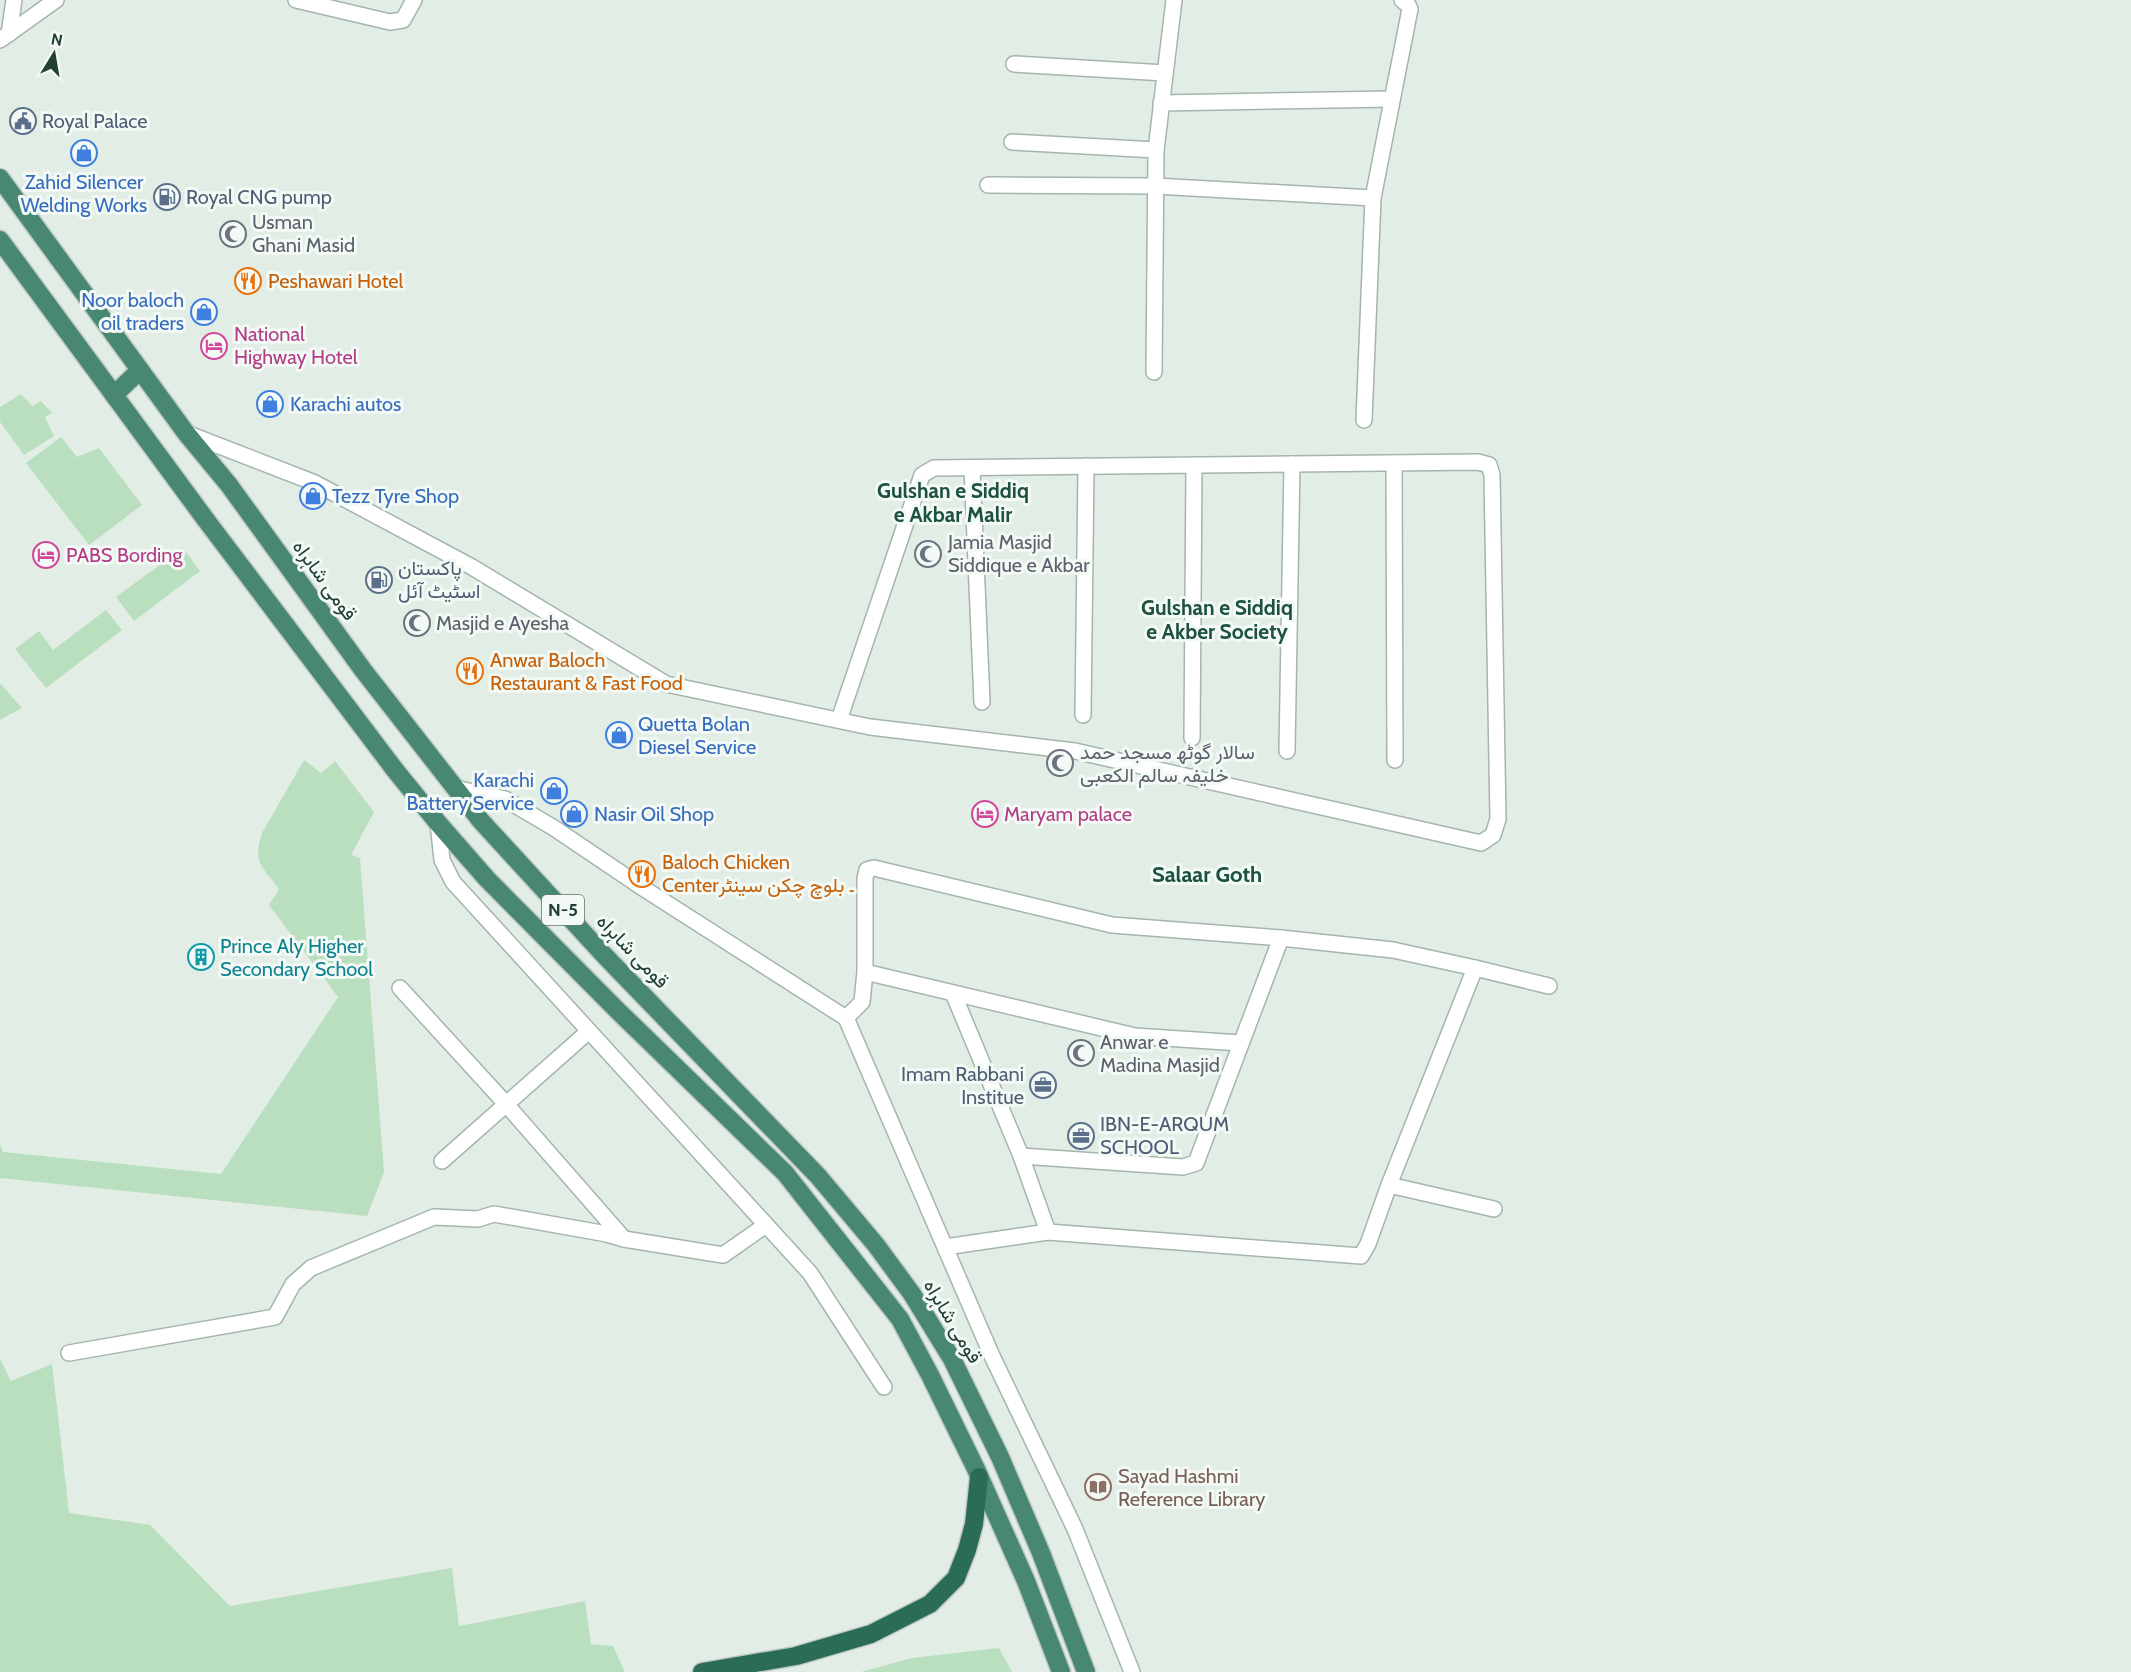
<svg xmlns="http://www.w3.org/2000/svg" width="2131" height="1672" viewBox="0 0 2131 1672" font-family="Cabin,Vazirmatn,sans-serif">
  <style>
    .green { fill: #badfbf }
    .lines { fill: none; stroke-linecap: round; stroke-linejoin: round }
    .minor-casing { stroke: #a4b5ad; stroke-width: 18 }
    .trunk-casing { stroke: #c1c9c6; stroke-width: 21 }
    .motorway-casing { stroke: #c1c9c6; stroke-width: 21 }
    .minor { stroke: #fff; stroke-width: 15 }
    .trunk { stroke: #488872; stroke-width: 18 }
    .motorway { stroke: #2b6c57; stroke-width: 18 }
    .labels { text-anchor: middle; stroke-width: 6; stroke-linejoin: round; paint-order: stroke }
    .shield { fill: #f3f9f5; stroke: #60776d; stroke-width: 1.5 }
    .shield-label { font-size: 18px; font-weight: bold; fill: #213f33 }
    .service-label { font-size: 20px; fill: #4e5e75; stroke: #f3f9f5; text-anchor: start }
    .shop-label { font-size: 20px; fill: #366cbe; stroke: #f3f9f5; text-anchor: start }
    .worship-label { font-size: 20px; fill: #5b616d; stroke: #f3f9f5; text-anchor: start }
    .food-label { font-size: 20px; fill: #c56008; stroke: #f3f9f5; text-anchor: start }
    .hotel-label { font-size: 20px; fill: #b23c85; stroke: #f3f9f5; text-anchor: start }
    .street-label { font-size: 20px; fill: #213f33; stroke: #f3f9f5 }
    .culture-label { font-size: 20px; fill: #0d838f; stroke: #f3f9f5; text-anchor: start }
    .education-label { font-size: 20px; fill: #785e54; stroke: #f3f9f5; text-anchor: start }
    .neighbourhood-label { font-size: 21px; font-weight: bold; fill: #1c523e; stroke: #f3f9f5 }
    .quarter-label { font-size: 22px; font-weight: bold; fill: #1c523e; stroke: #f3f9f5 }
  </style>
  <rect width="100%" height="100%" fill="#e2ede6"/>
  <g class="green">
    <path d="M21,394L32,406L41,401L52,413L45,417L54,436L24,455L0,422V407Z"/>
    <path d="M61,437L77,457L99,448L142,505L89,545L26,463Z"/>
    <path d="M183,548L200,571L134,621L116,597Z"/>
    <path d="M106,610L122,630L46,688L15,649L39,631L53,650Z"/>
    <path d="M0,683L22,708L0,720Z"/>
    <path d="M304,760L321,773L335,761L374,812L351,855L360,858L384,1172L367,1216L0,1178V1144L3,1152L221,1174L338,997L269,905L279,889C262,866 252,863 262,833Z"/>
    <path d="M0,1359L11,1381L52,1364L69,1513L150,1525L230,1606L452,1568L459,1626L585,1601L591,1644L613,1646L625,1672H0Z"/>
    <path d="M999,1648L1012,1672H861L912,1658Z"/>
  </g>
  <g class="lines">
    <defs>
      <g id="minor">
        <path d="M296,0L390,22L403,20L414,0"/>
        <path d="M9,34L14,0"/>
        <path d="M0,40L56,0"/>
        <path d="M1014,64L1165,73"/>
        <path d="M1161,103L1392,99"/>
        <path d="M1012,142L1156,150"/>
        <path d="M988,185L1155,186L1373,198"/>
        <path d="M1154,372L1156,150L1174,0"/>
        <path d="M1364,420L1373,198L1410,9L1408,5L1402,0"/>
        <path d="M186,433L315,483L472,567L666,684L870,727L1075,751L1481,843L1493,835L1498,819L1492,475L1489,465L1478,462L934,468L922,475L839,720"/>
        <path d="M1394,463L1395,760"/>
        <path d="M972,468L982,702"/>
        <path d="M1083,715L1086,466"/>
        <path d="M1192,738L1194,465"/>
        <path d="M1287,751L1292,464"/>
        <path d="M455,788L505,799L554,828L646,890L846,1018L992,1356L1075,1529L1132,1672"/>
        <path d="M438,823L442,860L453,882L810,1273L884,1387"/>
        <path d="M1475,968L1549,986"/>
        <path d="M865,972V878L867,870L874,868L1112,925L1281,938L1196,1163L1183,1167L1021,1156"/>
        <path d="M400,988L506,1104L624,1239"/>
        <path d="M953,993L1021,1156L1048,1232"/>
        <path d="M846,1018L862,1002L865,972L1135,1036L1241,1043"/>
        <path d="M442,1161L589,1031"/>
        <path d="M1389,1185L1494,1209"/>
        <path d="M945,1247L1048,1232L1361,1256L1368,1244L1389,1185L1475,968L1393,950L1281,938"/>
        <path d="M69,1353L275,1317L293,1284L311,1268L434,1217L478,1219L494,1214L607,1234L624,1239L723,1255L766,1225"/>
      </g>
      <g id="trunk">
        <path d="M0,178L186,433L229,485L363,670L481,821L604,955L818,1176L876,1245L912,1294L952,1359L1000,1457L1041,1553L1086,1672"/>
        <path d="M0,240L206,520L395,770L438,823L487,879L618,1011L785,1173L900,1319L930,1375L976,1469L1026,1581L1061,1672"/>
        <path d="M114,395L140,370"/>
      </g>
      <path id="motorway" d="M702,1672L796,1656L871,1634L930,1604L956,1578L967,1550L974,1524L979,1477"/>
    </defs>
    <use href="#minor" class="minor-casing"/>
    <use href="#trunk" class="trunk-casing"/>
    <use href="#motorway" class="motorway-casing"/>
    <use href="#minor" class="minor"/>
    <use href="#trunk" class="trunk"/>
    <use href="#motorway" class="motorway"/>
  </g>
  <defs>
    <symbol id="civic-ring" viewBox="-11 -11 22 22"><circle r="9.5" fill="#f3f9f5" stroke="#5c6f8a" stroke-width="1.5"/><path d="M-.6-6.5H3V-4.5H.6V-3L4-1V1h2V6H-6V1h2V-1L-.6-3ZM-1.2 2.5V6h2.4V2.5Z" fill="#5c6f8a"/></symbol>
    <symbol id="shop-ring" viewBox="-11 -11 22 22"><circle r="9.5" fill="#f3f9f5" stroke="#3f7fe0" stroke-width="1.5"/><path d="M-5-2.5h2.3a2.7 3.5 0 0 1 5.4 0H5L5.5 6h-11ZM-1.5-2.5h3a1.5 2.3 0 0 0-3 0Z" fill="#3f7fe0"/></symbol>
    <symbol id="fuel-ring" viewBox="-11 -11 22 22"><circle r="9.5" fill="#f3f9f5" stroke="#5c6f8a" stroke-width="1.5"/><path d="M-5.5-6h7V0h2V4h1.3V-2.5L3-4.5l.8-.8L6-3V5H2.5V1h-1V6h-7ZM-4.2-4.7v3.2H.2V-4.7Z" fill="#5c6f8a"/></symbol>
    <symbol id="mosque-ring" viewBox="-11 -11 22 22"><circle r="9.5" fill="#f3f9f5" stroke="#6b7280" stroke-width="1.5"/><path d="M3.5-4.9A6 6 0 1 0 3.5 4.9A5 5 0 1 1 3.5-4.9Z" fill="#6b7280"/></symbol>
    <symbol id="restaurant-ring" viewBox="-11 -11 22 22"><circle r="9.5" fill="#f3f9f5" stroke="#e8710a" stroke-width="1.5"/><path d="M-5-6h1v4h1v-4h1v4h1v-4h1v5L-1.5 .5V6h-2V.5L-5-1ZM5-6V6H3V1.5H1.5Q1.5-4 5-6Z" fill="#e8710a"/></symbol>
    <symbol id="hotel-ring" viewBox="-11 -11 22 22"><circle r="9.5" fill="#f3f9f5" stroke="#d1479c" stroke-width="1.5"/><path d="M-6-4.5h1.5V1H6V5H4.5V3h-9V5H-6ZM-4 0a1.8 1.8 0 1 1 3.6 0ZM.5 0V-2.5h3Q6-2.5 6 0Z" fill="#d1479c"/></symbol>
    <symbol id="building-ring" viewBox="-11 -11 22 22"><circle r="9.5" fill="#f3f9f5" stroke="#0f9aa8" stroke-width="1.5"/><path d="M-4-6H4V6H1V3H-1V6H-4ZM-2.5-4.3h1.7v1.8h-1.7ZM.8-4.3h1.7v1.8H.8ZM-2.5-1h1.7V.8h-1.7ZM.8-1h1.7V.8H.8Z" fill="#0f9aa8"/></symbol>
    <symbol id="office-ring" viewBox="-11 -11 22 22"><circle r="9.5" fill="#f3f9f5" stroke="#5c6f8a" stroke-width="1.5"/><path d="M-6-3h4V-5.5h4V-3h4V5H-6ZM-1-4.5V-3h2v-1.5ZM-6 0V1H6V0Z" fill="#5c6f8a"/></symbol>
    <symbol id="library-ring" viewBox="-11 -11 22 22"><circle r="9.5" fill="#f3f9f5" stroke="#8d6e63" stroke-width="1.5"/><path d="M-6-4Q-3-5.5-.7-3.5V5Q-3 3-6 4ZM6-4Q3-5.5 .7-3.5V5Q3 3 6 4Z" fill="#8d6e63"/></symbol>
  </defs>
  <g fill-rule="evenodd">
    <use href="#civic-ring" x="8" y="106" width="30" height="30"/>
    <use href="#shop-ring" x="69" y="138" width="30" height="30"/>
    <use href="#fuel-ring" x="152" y="182" width="30" height="30"/>
    <use href="#mosque-ring" x="218" y="219" width="30" height="30"/>
    <use href="#restaurant-ring" x="233" y="266" width="30" height="30"/>
    <use href="#shop-ring" x="189" y="297" width="30" height="30"/>
    <use href="#hotel-ring" x="199" y="331" width="30" height="30"/>
    <use href="#shop-ring" x="255" y="389" width="30" height="30"/>
    <use href="#shop-ring" x="298" y="481" width="30" height="30"/>
    <use href="#mosque-ring" x="913" y="539" width="30" height="30"/>
    <use href="#hotel-ring" x="31" y="540" width="30" height="30"/>
    <use href="#fuel-ring" x="364" y="565" width="30" height="30"/>
    <use href="#mosque-ring" x="402" y="608" width="30" height="30"/>
    <use href="#restaurant-ring" x="455" y="656" width="30" height="30"/>
    <use href="#shop-ring" x="604" y="720" width="30" height="30"/>
    <use href="#mosque-ring" x="1045" y="748" width="30" height="30"/>
    <use href="#shop-ring" x="539" y="776" width="30" height="30"/>
    <use href="#shop-ring" x="559" y="799" width="30" height="30"/>
    <use href="#hotel-ring" x="970" y="799" width="30" height="30"/>
    <use href="#restaurant-ring" x="627" y="859" width="30" height="30"/>
    <use href="#building-ring" x="186" y="942" width="30" height="30"/>
    <use href="#mosque-ring" x="1066" y="1038" width="30" height="30"/>
    <use href="#office-ring" x="1028" y="1070" width="30" height="30"/>
    <use href="#office-ring" x="1066" y="1121" width="30" height="30"/>
    <use href="#library-ring" x="1083" y="1472" width="30" height="30"/>
  </g>
  <g class="labels">
    <rect class="shield" x="542" y="895" width="42" height="30" rx="4.5"/>
    <g class="shield-label">
      <text x="563" y="916">N-5</text>
    </g>
    <g class="service-label">
      <text x="42" y="128">Royal Palace</text>
      <text x="186" y="204">Royal CNG pump</text>
      <text x="398" y="575">پاکستان<tspan x="398" dy="23">اسٹیٹ آئل</tspan></text>
      <text x="1024" y="1081" text-anchor="end">Imam Rabbani<tspan x="1024" dy="23">Institue</tspan></text>
      <text x="1100" y="1131">IBN-E-ARQUM<tspan x="1100" dy="23">SCHOOL</tspan></text>
    </g>
    <g class="shop-label">
      <text x="84" y="189" text-anchor="middle">Zahid Silencer<tspan x="84" dy="23">Welding Works</tspan></text>
      <text x="184" y="307" text-anchor="end">Noor baloch<tspan x="184" dy="23">oil traders</tspan></text>
      <text x="290" y="411">Karachi autos</text>
      <text x="332" y="503">Tezz Tyre Shop</text>
      <text x="638" y="731">Quetta Bolan<tspan x="638" dy="23">Diesel Service</tspan></text>
      <text x="534" y="787" text-anchor="end">Karachi<tspan x="534" dy="23">Battery Service</tspan></text>
      <text x="594" y="821">Nasir Oil Shop</text>
    </g>
    <g class="worship-label">
      <text x="252" y="229">Usman<tspan x="252" dy="23">Ghani Masid</tspan></text>
      <text x="948" y="549">Jamia Masjid<tspan x="948" dy="23">Siddique e Akbar</tspan></text>
      <text x="436" y="630">Masjid e Ayesha</text>
      <text x="1080" y="759">سالار گوٹھ مسجد حمد<tspan x="1080" dy="23">خلیفہ سالم الکعبی</tspan></text>
      <text x="1100" y="1049">Anwar e<tspan x="1100" dy="23">Madina Masjid</tspan></text>
    </g>
    <g class="food-label">
      <text x="268" y="288">Peshawari Hotel</text>
      <text x="490" y="667">Anwar Baloch<tspan x="490" dy="23">Restaurant &amp; Fast Food</tspan></text>
      <text x="662" y="869">Baloch Chicken<tspan x="662" dy="23">Center۔ بلوچ چکن سینٹر</tspan></text>
    </g>
    <g class="hotel-label">
      <text x="234" y="341">National<tspan x="234" dy="23">Highway Hotel</tspan></text>
      <text x="66" y="562">PABS Bording</text>
      <text x="1004" y="821">Maryam palace</text>
    </g>
    <g class="street-label">
      <text transform="translate(325 580) rotate(54)" y="7">قومی شاہراہ</text>
      <text transform="translate(633 951) rotate(46)" y="7">قومی شاہراہ</text>
      <text transform="translate(953 1321) rotate(59)" y="7">قومی شاہراہ</text>
    </g>
    <g class="culture-label">
      <text x="220" y="953">Prince Aly Higher<tspan x="220" dy="23">Secondary School</tspan></text>
    </g>
    <g class="education-label">
      <text x="1118" y="1483">Sayad Hashmi<tspan x="1118" dy="23">Reference Library</tspan></text>
    </g>
    <g class="neighbourhood-label">
      <text x="953" y="498">Gulshan e Siddiq<tspan x="953" dy="24">e Akbar Malir</tspan></text>
      <text x="1217" y="615">Gulshan e Siddiq<tspan x="1217" dy="24">e Akber Society</tspan></text>
    </g>
    <g class="quarter-label">
      <text x="1207" y="882">Salaar Goth</text>
    </g>
  </g>
  <g transform="translate(54 54) rotate(11)" stroke="#f3f9f5" stroke-width="4.5" paint-order="stroke">
  <path d="M0-4.5L10 22L0 15L-10 22Z" fill="#213f33"/>
  <text y="-9" font-size="16" font-weight="bold" text-anchor="middle" fill="#213f33">N</text>
  </g>
</svg>
